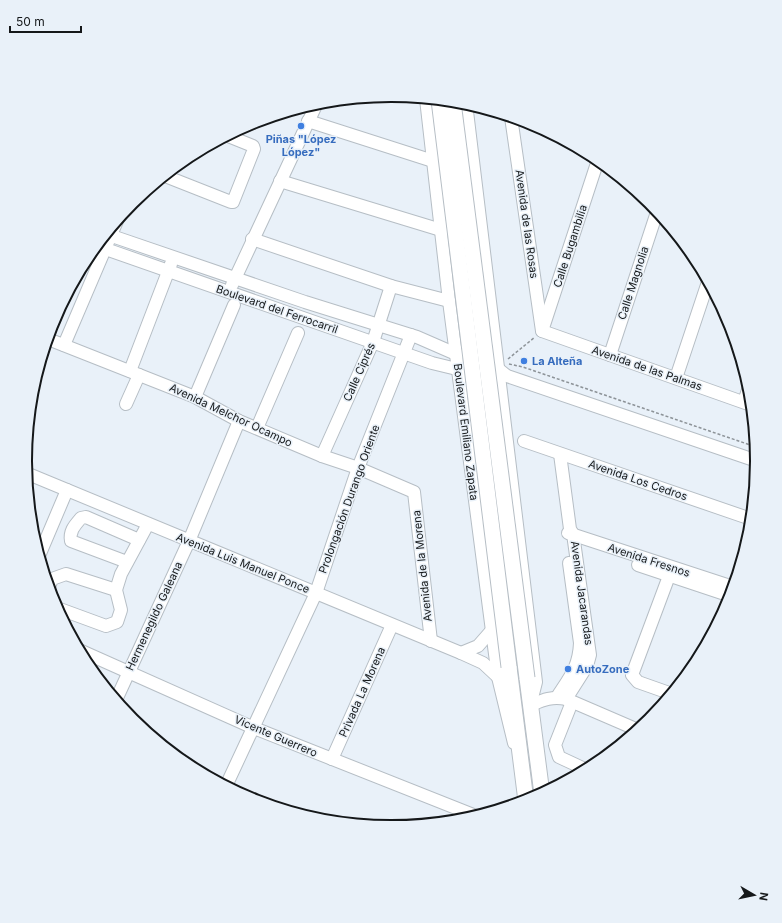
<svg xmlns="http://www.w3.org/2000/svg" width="782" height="923" viewBox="0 0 782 923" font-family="Inter,sans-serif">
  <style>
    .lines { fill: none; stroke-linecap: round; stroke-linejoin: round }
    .minor-casing { stroke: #b6bec5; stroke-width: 14 }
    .major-casing { stroke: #b6bec5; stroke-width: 17 }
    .path { stroke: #8d9398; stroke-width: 1.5; stroke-dasharray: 3 2; stroke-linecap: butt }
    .minor { stroke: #fff; stroke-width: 12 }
    .major { stroke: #fff; stroke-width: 15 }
    .major-bridge-casing { stroke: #b6bec5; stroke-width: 17; stroke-linecap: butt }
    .major-bridge { stroke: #fff; stroke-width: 15 }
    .shop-dot { fill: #3f7fe0; stroke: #e9f1f9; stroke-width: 1.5 }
    .labels { text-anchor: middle; stroke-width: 3; stroke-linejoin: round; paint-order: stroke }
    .shop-label { font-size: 11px; font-weight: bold; fill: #366cbe; stroke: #e9f1f9; text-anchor: start }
    .street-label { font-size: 11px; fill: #15181a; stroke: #e9f1f9 }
    .rim { fill: none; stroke: #15181a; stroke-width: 2 }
  </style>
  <rect width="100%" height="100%" fill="#e9f1f9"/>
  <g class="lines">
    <defs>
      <g id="minor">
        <path d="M426,99L449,301L498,677L514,743"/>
        <path d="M466,103L536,682L532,698"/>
        <path d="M511,117L542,331"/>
        <path d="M308,121L433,161"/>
        <path d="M165,176L231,202H233L254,149L253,146L228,136"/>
        <path d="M280,181L441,230"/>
        <path d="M106,234L305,302L417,337L456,354L497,368L507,376L757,461"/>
        <path d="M252,239L391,286L449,301"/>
        <path d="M97,246L432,363L465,371"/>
        <path d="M232,285L317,103"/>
        <path d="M543,328L598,160"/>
        <path d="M542,331L751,405"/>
        <path d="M48,339L195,397L239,421L322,456L358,468L414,492L431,641"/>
        <path d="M64,345L117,221"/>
        <path d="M610,355L657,212"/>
        <path d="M130,371L171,264"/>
        <path d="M676,378L708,282"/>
        <path d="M195,397L234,305"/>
        <path d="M744,402L749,387"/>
        <path d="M126,404L139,375"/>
        <path d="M257,428L298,333"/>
        <path d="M524,441L751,519"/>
        <path d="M560,454L570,529L573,534L590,655L587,666L566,699"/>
        <path d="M322,456L373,342L391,286"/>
        <path d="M26,473L461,653L483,663L498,677"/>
        <path d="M568,533L733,587"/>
        <path d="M39,556L67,490"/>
        <path d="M127,562L71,541C69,531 75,525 81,518L86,517L139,540"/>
        <path d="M638,565L731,596"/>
        <path d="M49,587L52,579L66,574L116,590"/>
        <path d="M57,608L106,626L117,622L121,610L116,590L121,574L148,524"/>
        <path d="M79,650L254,728L476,816"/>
        <path d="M461,653L478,646L492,630"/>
        <path d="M672,694L638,682L632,675L672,568"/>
        <path d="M557,697C570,677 579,667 580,643L569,563"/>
        <path d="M116,700L189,541L239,421"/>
        <path d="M572,702L555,745L559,757L587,770"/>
        <path d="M531,705C543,700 552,696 566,699L638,730"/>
        <path d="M332,759L392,625"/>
        <path d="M226,786L316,593L358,468L411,335"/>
      </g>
      <g id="major">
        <path d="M509,667L526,801"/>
        <path d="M527,678L542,794"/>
      </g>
    </defs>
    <use href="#minor" class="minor-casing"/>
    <use href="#major" class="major-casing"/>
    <g class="path">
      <path d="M508,359L535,337"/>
      <path d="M509,364L523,367L756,447"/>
    </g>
    <use href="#minor" class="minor"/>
    <use href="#major" class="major"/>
    <defs>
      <g id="major-bridge">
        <path d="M439,100L509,667"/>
        <path d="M453,102L527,678"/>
      </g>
    </defs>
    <use href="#major-bridge" class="major-bridge-casing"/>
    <use href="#major-bridge" class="major-bridge"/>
  </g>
  <g class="shop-dot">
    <circle cx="301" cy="126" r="4"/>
    <circle cx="524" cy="361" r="4"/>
    <circle cx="568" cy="669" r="4"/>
  </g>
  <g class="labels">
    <g class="shop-label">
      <text x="301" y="143" text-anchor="middle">Piñas "López<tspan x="301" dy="13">López"</tspan></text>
      <text x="532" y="365">La Alteña</text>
      <text x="576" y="673">AutoZone</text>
    </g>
    <g class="street-label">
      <text transform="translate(527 224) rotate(82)" y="4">Avenida de las Rosas</text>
      <text transform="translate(570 246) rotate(-72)" y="4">Calle Bugambilia</text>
      <text transform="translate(633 283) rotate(-72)" y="4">Calle Magnolia</text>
      <text transform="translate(277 309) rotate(19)" y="4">Boulevard del Ferrocarril</text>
      <text transform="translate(647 368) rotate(19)" y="4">Avenida de las Palmas</text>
      <text transform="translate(359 372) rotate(-66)" y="4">Calle Ciprés</text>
      <text transform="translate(231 415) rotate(25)" y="4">Avenida Melchor Ocampo</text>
      <text transform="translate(466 432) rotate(83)" y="4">Boulevard Emiliano Zapata</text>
      <text transform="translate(638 480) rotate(19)" y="4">Avenida Los Cedros</text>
      <text transform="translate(349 499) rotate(-70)" y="4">Prolongación Durango Oriente</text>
      <text transform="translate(649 560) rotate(18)" y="4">Avenida Fresnos</text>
      <text transform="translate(243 563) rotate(22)" y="4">Avenida Luis Manuel Ponce</text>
      <text transform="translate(422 566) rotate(-96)" y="4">Avenida de la Morena</text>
      <text transform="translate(582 593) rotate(82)" y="4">Avenida Jacarandas</text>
      <text transform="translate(154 616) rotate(-65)" y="4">Hermenegildo Galeana</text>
      <text transform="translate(362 692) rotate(-66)" y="4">Privada La Morena</text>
      <text transform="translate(276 736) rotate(23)" y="4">Vicente Guerrero</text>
    </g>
  </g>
  <path d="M0 0H782V923H0ZM32 461a359 359 0 1 1 718 0a359 359 0 1 1-718 0Z" fill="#e9f1f9" fill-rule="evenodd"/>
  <path class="rim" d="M32 461a359 359 0 1 1 718 0a359 359 0 1 1-718 0Z"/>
  <g transform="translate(754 895) rotate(99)" stroke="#e9f1f9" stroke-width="3" paint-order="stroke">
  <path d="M0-3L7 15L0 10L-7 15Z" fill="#15181a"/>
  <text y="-6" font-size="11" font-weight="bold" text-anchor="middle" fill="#15181a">N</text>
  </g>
  <path d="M10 26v6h71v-6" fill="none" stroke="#15181a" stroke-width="2"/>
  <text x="16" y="26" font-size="12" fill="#15181a" stroke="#e9f1f9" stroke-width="3" paint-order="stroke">50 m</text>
</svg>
